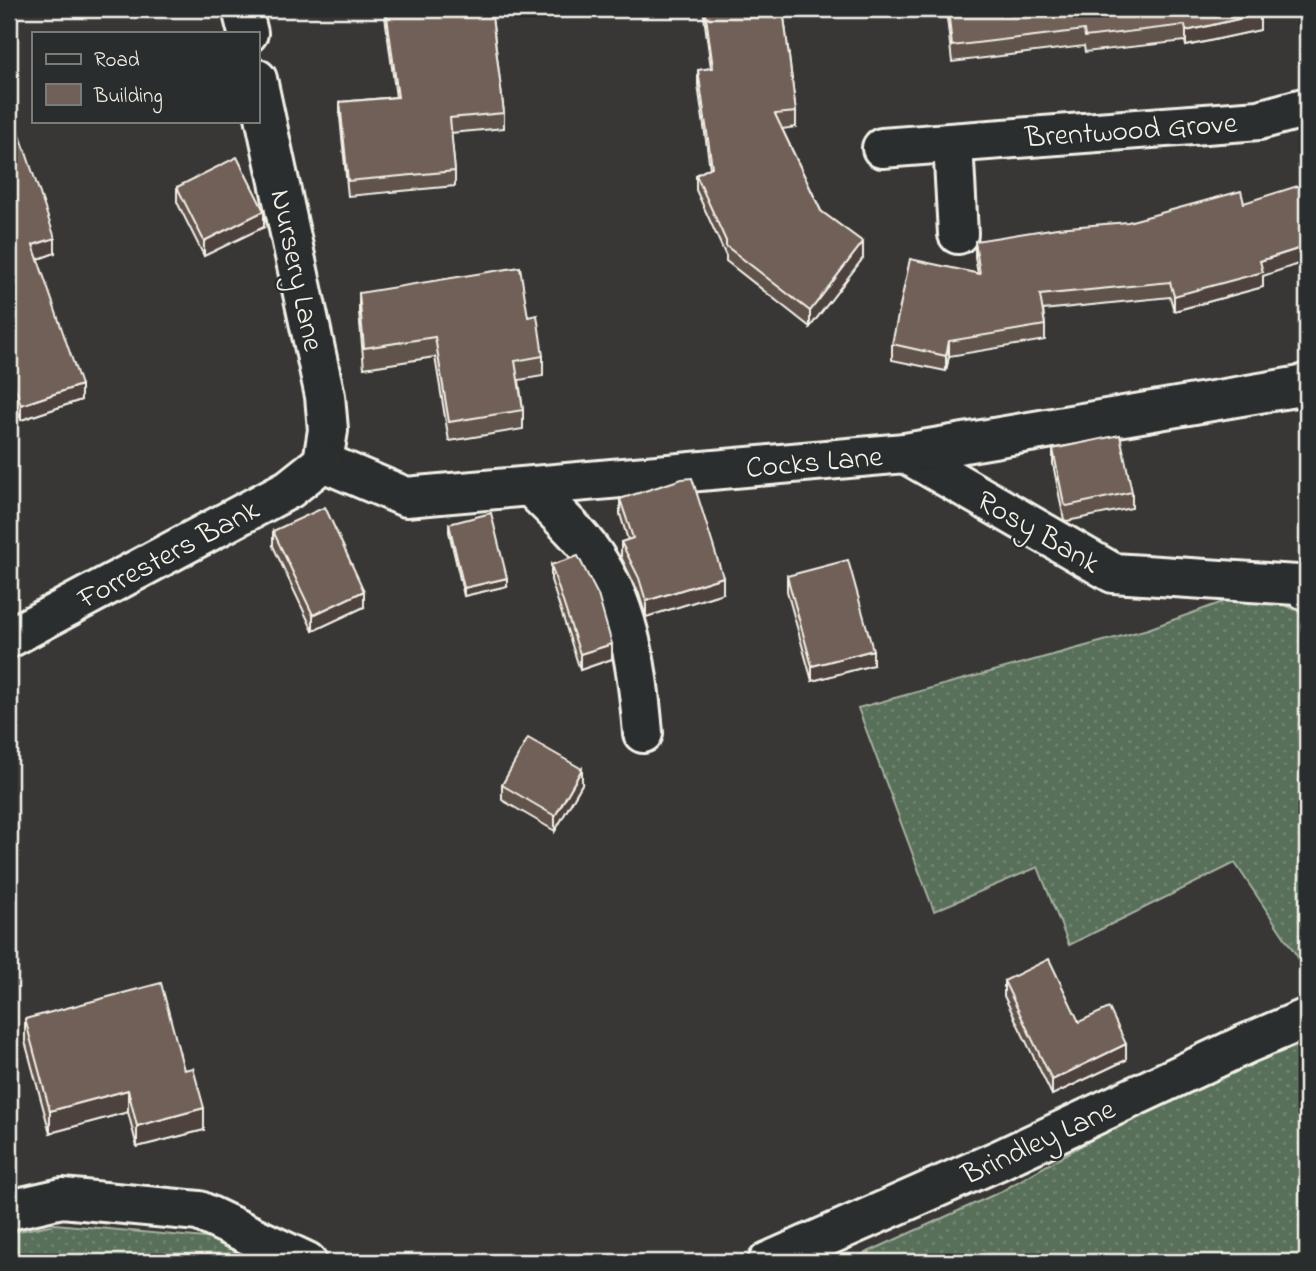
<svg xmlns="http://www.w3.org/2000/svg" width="1316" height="1271" viewBox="0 0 1316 1271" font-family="'Indie Flower',sans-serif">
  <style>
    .grass { fill: url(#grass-dots); stroke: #a6b0a1; stroke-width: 2 }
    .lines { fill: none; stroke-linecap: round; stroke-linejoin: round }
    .minor-casing { stroke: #f4f1e8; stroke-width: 44 }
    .minor { stroke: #2a2d2e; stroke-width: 38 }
    .wall { fill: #60534c; stroke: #f4f1e8; stroke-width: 2 }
    .shaded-wall { fill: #4e433e; stroke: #f4f1e8; stroke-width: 2 }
    .building { fill: #706058; stroke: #f4f1e8; stroke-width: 2 }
    .labels { text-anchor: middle; stroke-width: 5; stroke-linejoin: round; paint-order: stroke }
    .street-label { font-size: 30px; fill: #f4f1e8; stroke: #2a2d2e }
  </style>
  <defs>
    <pattern id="grass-dots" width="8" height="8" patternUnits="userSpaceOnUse" patternTransform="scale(1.75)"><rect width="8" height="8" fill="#596f5a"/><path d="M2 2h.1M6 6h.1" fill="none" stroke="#718472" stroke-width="1.8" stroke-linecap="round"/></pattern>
  </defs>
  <rect width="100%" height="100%" fill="#383736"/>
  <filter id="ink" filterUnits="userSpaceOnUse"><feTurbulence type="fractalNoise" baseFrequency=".0143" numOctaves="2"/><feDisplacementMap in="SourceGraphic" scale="14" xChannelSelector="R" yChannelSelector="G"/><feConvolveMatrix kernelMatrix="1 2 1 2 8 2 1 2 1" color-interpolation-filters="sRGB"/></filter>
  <g filter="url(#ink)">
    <g class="grass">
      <path d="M1253,591L1307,615V971L1235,863L1069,945L1038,867L934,911L858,708L1148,629Z"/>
      <path d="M1298,1046L1307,1091V1262H846L1000,1192L1148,1108L1238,1068Z"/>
      <path d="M55,1224L227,1240L263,1262H9V1233Z"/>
    </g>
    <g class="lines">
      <defs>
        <g id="minor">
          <path d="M242,9L248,33"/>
          <path d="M257,79L325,396L328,430L323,462"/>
          <path d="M953,143L958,234"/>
          <path d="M882,148L1259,120L1307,107"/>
          <path d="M905,453L1113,573L1297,585L1307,591"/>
          <path d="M323,462L406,497L905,453L1301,386L1307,383"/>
          <path d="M531,487C554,511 581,534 599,563C631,613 638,675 643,733"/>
          <path d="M9,638L289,489L323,462"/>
          <path d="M9,1210L62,1198L199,1211L307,1262"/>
          <path d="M768,1262L999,1160L1246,1044L1307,1018"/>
        </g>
      </defs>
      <use href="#minor" class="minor-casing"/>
      <use href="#minor" class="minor"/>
    </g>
    <g class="wall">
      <path d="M384,9H491L504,113V128L451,133L455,171V186L348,196L340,117V102L396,97Z"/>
      <path d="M703,9H783L796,112V127L782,129L821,211L863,258L810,327L726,261V256L696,190V175L710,168L698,85V70L711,68Z"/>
      <path d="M946,9H1259L1260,30L1186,46L1185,41L1085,52L1084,46L952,62Z"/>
      <path d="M9,119L55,253L38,259L81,400L21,420L9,385Z"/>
      <path d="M177,187L264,227L204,256L177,202Z"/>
      <path d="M975,241L1263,276V287L1174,311L1170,297L1043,310L1045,325V340L949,356L946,371L892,360V344L978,274L975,257Z"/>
      <path d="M359,293L543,356V376L519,380L523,410V429L449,441L435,357L364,368L359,312Z"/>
      <path d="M1053,449L1132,492V508L1067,521L1064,520L1053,464Z"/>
      <path d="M620,499L723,593L646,617L639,594L621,557V542L628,540L620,514Z"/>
      <path d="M449,524L507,586L464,596L449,532Z"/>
      <path d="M273,531L364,607L313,631L273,546Z"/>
      <path d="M551,565L612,659L580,670L551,580Z"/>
      <path d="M787,576L873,665L812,681L787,591Z"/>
      <path d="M582,784L555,831L502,800V785Z"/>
      <path d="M1004,981L1079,1022L1126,1060L1052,1095L1004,996Z"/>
      <path d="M25,1019L184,1070L204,1130L137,1147L128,1112L50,1133L25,1041Z"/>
    </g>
    <g class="shaded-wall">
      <path d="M1260,14V30L1186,46V31Z"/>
      <path d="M264,211V227L204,256V241Z"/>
      <path d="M55,238V253L33,261V245Z"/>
      <path d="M863,242V258L810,327V311Z"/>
      <path d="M1307,246V261L1263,276V287L1174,311V296L1260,261Z"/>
      <path d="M949,341V356L946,371V356Z"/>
      <path d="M81,385V400L21,420V405Z"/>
      <path d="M723,577V593L646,617V601Z"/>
      <path d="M507,578V586L464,596V588Z"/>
      <path d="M364,591V607L313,631V615Z"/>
      <path d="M612,644V659L580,670V654Z"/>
      <path d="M873,650V665L812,681V666Z"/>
      <path d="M582,769V784L555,831V816Z"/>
      <path d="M1126,1044V1060L1052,1095V1080Z"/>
      <path d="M128,1090V1112L50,1133V1111Z"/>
      <path d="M204,1108V1130L137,1147V1126Z"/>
    </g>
    <g class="building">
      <path d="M386,9H491L504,113L450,118L455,171L348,181L340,102L398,97Z"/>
      <path d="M705,9H783L796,112L775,114L821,211L863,242L810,311L726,246V241L696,175L712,167L698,70L713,68Z"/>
      <path d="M948,9H1259L1260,14L1186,31L1185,25L1085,37L1084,30L952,46Z"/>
      <path d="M9,119L12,128L17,126L55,238L33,245L81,385L21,405L9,369Z"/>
      <path d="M237,157L264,211L204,241L177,187Z"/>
      <path d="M1307,183V246L1260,261L1263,272L1174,296L1170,282L1040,295L1045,325L949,341L946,356L892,344L910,259L980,274L975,241L1057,228L1128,222L1241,191L1244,203Z"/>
      <path d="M520,267L528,317L537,315L543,356L515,361L523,410L449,422L435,337L364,348L359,293Z"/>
      <path d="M1120,435L1132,492L1067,506L1064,504L1053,449Z"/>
      <path d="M692,478L723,577L646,601L639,578L621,542L633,538L620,499L682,479Z"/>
      <path d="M325,507L364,591L313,615L273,531Z"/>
      <path d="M491,513L507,578L464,588L449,524Z"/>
      <path d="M578,556L598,595L612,644L580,654L551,565Z"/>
      <path d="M848,560L873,650L812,666L787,576Z"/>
      <path d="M528,738L582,769L555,816L502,785Z"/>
      <path d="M1049,959L1079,1022L1109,1008L1126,1044L1052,1080L1004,981Z"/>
      <path d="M161,983L184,1070L193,1068L204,1108L137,1126L128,1090L50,1111L25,1019Z"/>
    </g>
  </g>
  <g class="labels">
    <g class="street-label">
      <text transform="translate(1131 129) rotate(-4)" y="10">Brentwood Grove</text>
      <text transform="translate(298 270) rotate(78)" y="10">Nursery Lane</text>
      <text transform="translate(814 461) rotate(-5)" y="10">Cocks Lane</text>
      <text transform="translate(1039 531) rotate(30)" y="10">Rosy Bank</text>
      <text transform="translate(168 553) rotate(-28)" y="10">Forresters Bank</text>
      <text transform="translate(1038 1141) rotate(-25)" y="10">Brindley Lane</text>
    </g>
  </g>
  <rect width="1316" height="1271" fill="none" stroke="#2a2d2e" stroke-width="35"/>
  <rect x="18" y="18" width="1281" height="1236" fill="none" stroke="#f4f1e8" stroke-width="2.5" filter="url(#ink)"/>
  <rect x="32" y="32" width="228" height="91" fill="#2a2d2e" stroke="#7b7b78" stroke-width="2"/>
  <rect x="46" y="54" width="35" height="10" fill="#2a2d2e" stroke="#7b7b78" stroke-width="2"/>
  <text x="94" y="66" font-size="21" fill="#f4f1e8">Road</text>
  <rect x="46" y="84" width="35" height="21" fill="#706058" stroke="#7b7b78" stroke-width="2"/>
  <text x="94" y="102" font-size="21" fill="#f4f1e8">Building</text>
</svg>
